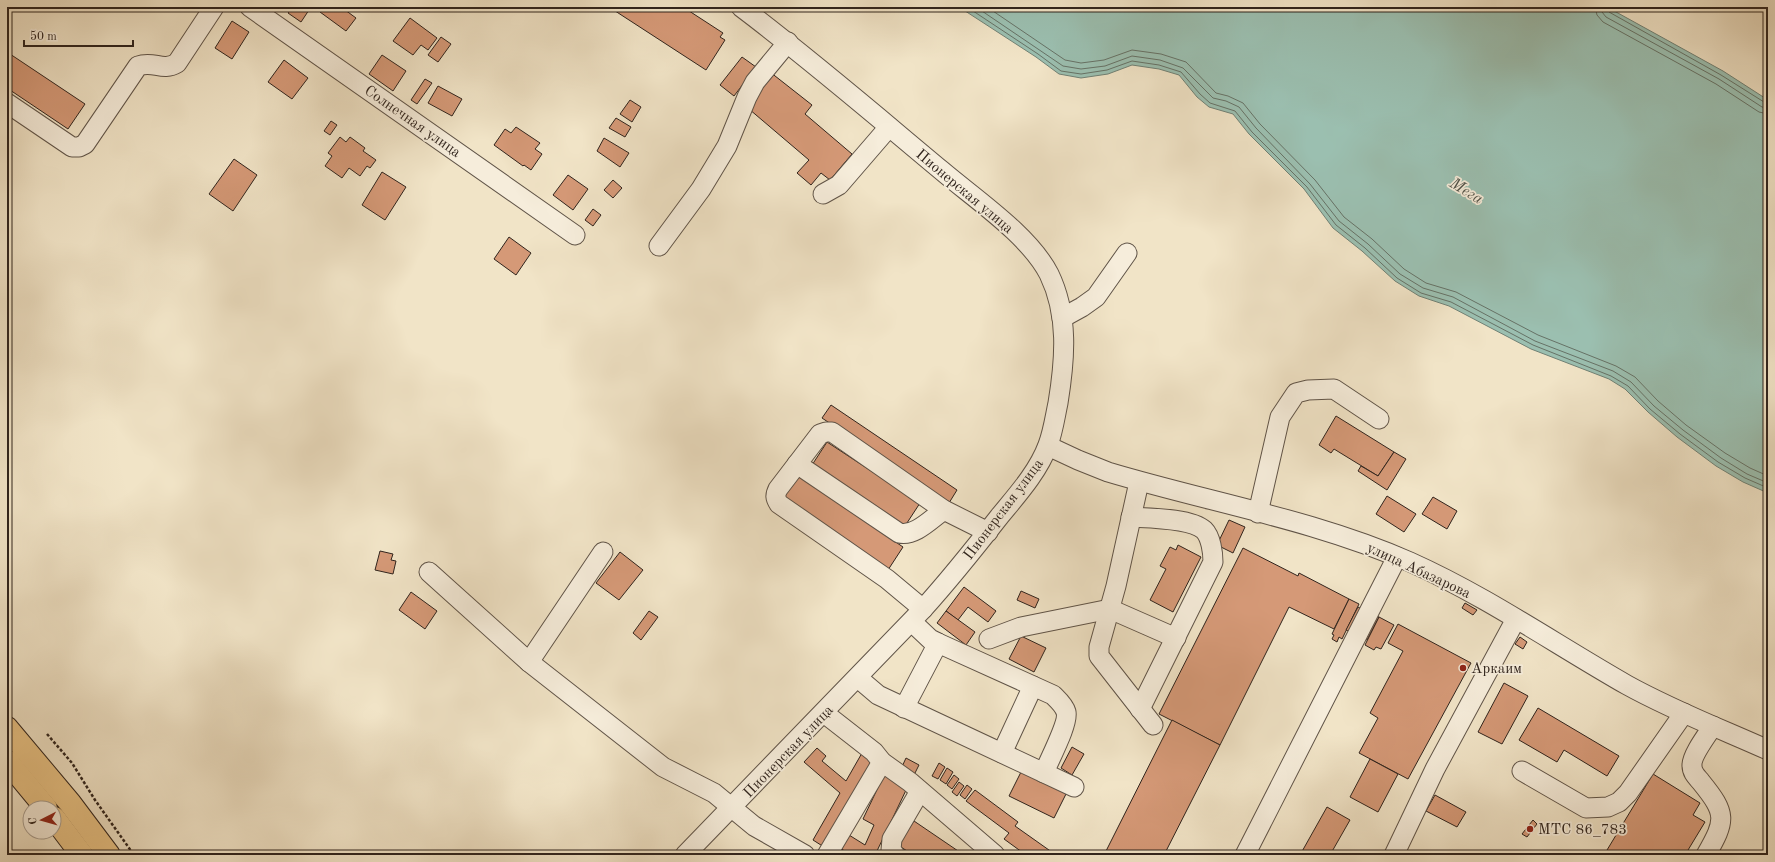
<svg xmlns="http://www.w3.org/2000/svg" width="1775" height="862" viewBox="0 0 1775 862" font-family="'Old Standard TT',serif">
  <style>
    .water { fill: #9bbfb0; stroke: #708175 }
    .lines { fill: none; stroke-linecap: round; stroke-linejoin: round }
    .shore { stroke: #667266; stroke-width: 1 }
    .building { fill: #d59977; stroke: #30241d }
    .minor-casing { stroke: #605448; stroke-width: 21 }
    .highway-casing { stroke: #30241d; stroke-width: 24 }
    .path { stroke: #30241d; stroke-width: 2.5; stroke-dasharray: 3 2; stroke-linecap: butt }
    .minor { stroke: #f6eddb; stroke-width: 19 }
    .highway { stroke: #e8c284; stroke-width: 22 }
    .poi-dot { fill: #8f2418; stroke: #f6eddb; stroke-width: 1.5 }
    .labels { text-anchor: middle; stroke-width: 3.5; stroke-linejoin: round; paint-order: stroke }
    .street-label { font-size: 15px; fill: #30241d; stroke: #f6eddb }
    .poi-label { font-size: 15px; fill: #30241d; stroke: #f6eddb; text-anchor: start }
    .water-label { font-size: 16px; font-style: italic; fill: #505249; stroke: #f6eddb }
  </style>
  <rect width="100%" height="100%" fill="#f1e4c7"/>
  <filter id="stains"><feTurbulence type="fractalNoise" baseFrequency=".005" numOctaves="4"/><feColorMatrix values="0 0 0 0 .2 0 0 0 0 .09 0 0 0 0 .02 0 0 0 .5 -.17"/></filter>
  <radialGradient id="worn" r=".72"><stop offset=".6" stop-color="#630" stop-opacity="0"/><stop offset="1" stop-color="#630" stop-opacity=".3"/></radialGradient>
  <path class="water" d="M959,7H1607L1723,71L1768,100V493L1743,482L1716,466L1677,437L1648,412L1625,389L1609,379L1531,349L1449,306L1419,296L1395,281L1362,251L1333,228L1304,189L1249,134L1233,114L1209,107L1197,97L1179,75L1159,69L1132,65L1108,74L1081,78L1059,74L1036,57Z"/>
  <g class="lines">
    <g class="shore">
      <path d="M967,7L1038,54L1061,71L1081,74L1107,70L1132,61L1159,65L1181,72L1200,94L1210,103L1235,111L1252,132L1307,187L1336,225L1365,248L1397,278L1421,293L1451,302L1533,345L1611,376L1628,386L1650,409L1680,434L1718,462L1745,478L1768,488"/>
      <path d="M976,7L1063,66L1081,69L1105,66L1132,56L1160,60L1183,68L1213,98L1226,101L1239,107L1256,128L1310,184L1339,221L1368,244L1400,274L1423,288L1453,297L1535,341L1613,371L1631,382L1654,406L1683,430L1721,458L1747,474L1768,483"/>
      <path d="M987,7L1065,60L1081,63L1104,60L1132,50L1161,54L1186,62L1216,93L1228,96L1243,103L1260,124L1315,180L1344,217L1372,239L1404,269L1426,283L1456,292L1538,335L1616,366L1635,377L1658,401L1686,425L1725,453L1750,468L1768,476"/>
      <path d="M1595,7L1597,15L1603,22L1716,84L1759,112L1768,114"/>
      <path d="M1601,7L1602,12L1606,17L1719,79L1762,107L1768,108"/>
      <path d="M1606,7L1609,12L1721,75L1764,102L1768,103"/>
    </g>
  </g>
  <g class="building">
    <path d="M107,7H115L113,11Z"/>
    <path d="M293,7H311L301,22L288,13Z"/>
    <path d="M323,7H341L356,18L346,31L320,12Z"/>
    <path d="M609,7H683L723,33L720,37L725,40L706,70Z"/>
    <path d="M410,18L437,38L428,50L421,45L413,55L393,41Z"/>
    <path d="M232,21L249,32L232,59L215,48Z"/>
    <path d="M441,37L451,44L438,62L428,55Z"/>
    <path d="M7,52L85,104L68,129L7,88Z"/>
    <path d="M382,55L406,71L393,91L369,74Z"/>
    <path d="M742,57L756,67L734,96L720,85Z"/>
    <path d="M284,60L308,78L292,99L268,82Z"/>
    <path d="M770,72L812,105L805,114L852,154L830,180L821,173L811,185L797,173L809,160L749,109Z"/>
    <path d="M425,79L432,83L417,104L411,100Z"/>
    <path d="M438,86L462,99L452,116L428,103Z"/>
    <path d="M630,100L641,107L632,122L620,114Z"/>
    <path d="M616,118L631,127L625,137L609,128Z"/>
    <path d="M331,121L337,125L330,135L324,131Z"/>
    <path d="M516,127L540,143L535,149L542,154L531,170L524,165L523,166L494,145L505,129L511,133Z"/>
    <path d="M340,137L346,142L350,137L365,148L363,151L376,160L370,168L367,166L360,176L349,168L342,178L325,166L332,156L328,153Z"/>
    <path d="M604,138L629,153L620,167L597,151Z"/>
    <path d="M234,159L257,175L233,211L209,194Z"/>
    <path d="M382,172L406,187L385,220L362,205Z"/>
    <path d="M568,175L588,189L573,210L553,195Z"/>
    <path d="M613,180L622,188L613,198L604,190Z"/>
    <path d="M593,209L601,215L593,226L585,220Z"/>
    <path d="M509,237L531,253L516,275L494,259Z"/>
    <path d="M831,405L957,490L949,503L822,418Z"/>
    <path d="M1336,416L1394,452L1378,476L1334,449L1331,453L1319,445Z"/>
    <path d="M827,442L920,503L905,526L812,465Z"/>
    <path d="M1394,452L1406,459L1387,490L1358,471L1361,466L1378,476Z"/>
    <path d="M796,474L903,547L888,570L781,496Z"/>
    <path d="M1387,496L1416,514L1404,532L1376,514Z"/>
    <path d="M1433,497L1457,511L1447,529L1422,514Z"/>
    <path d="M1229,520L1245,527L1233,553L1217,545Z"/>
    <path d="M1178,545L1201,557L1173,612L1150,600L1166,569L1160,566L1170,547L1176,550Z"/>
    <path d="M1243,548L1298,576L1299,573L1349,599L1334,629L1289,607L1220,745L1159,714Z"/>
    <path d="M380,551L393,554L391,560L396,561L393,574L375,570Z"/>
    <path d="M620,552L643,570L619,600L596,583Z"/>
    <path d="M964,587L996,611L988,622L968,607L958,620L946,611Z"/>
    <path d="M1021,591L1039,599L1035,608L1017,600Z"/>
    <path d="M411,592L437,611L425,629L399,610Z"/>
    <path d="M1349,599L1359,604L1342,639L1339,637L1337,642L1332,639L1334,635L1332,634Z"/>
    <path d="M1465,603L1477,610L1473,615L1462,608Z"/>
    <path d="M1358,607L1379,617L1367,640L1346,630Z"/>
    <path d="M649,611L658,617L641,640L633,633Z"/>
    <path d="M946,611L975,632L966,645L937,623Z"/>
    <path d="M1379,617L1394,625L1381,649L1376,647L1374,650L1365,645Z"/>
    <path d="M1398,624L1471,663L1408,779L1359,753L1378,718L1370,713L1403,651L1388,643Z"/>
    <path d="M1021,636L1046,648L1034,672L1009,659Z"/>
    <path d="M1520,637L1527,642L1523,649L1515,644Z"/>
    <path d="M1504,683L1528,696L1502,744L1478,732Z"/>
    <path d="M1538,708L1619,756L1607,776L1564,750L1557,762L1519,740Z"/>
    <path d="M1172,720L1220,745L1164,855H1104Z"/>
    <path d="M1072,747L1084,754L1072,775L1061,768Z"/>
    <path d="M817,748L826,756L822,761L846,781L862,753L873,759L824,847L813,840L840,793L804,762Z"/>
    <path d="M906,758L919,765L913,777L900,771Z"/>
    <path d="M1370,759L1398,774L1378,812L1350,797Z"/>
    <path d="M939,763L945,767L938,779L932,776Z"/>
    <path d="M947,768L953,772L946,784L940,780Z"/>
    <path d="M1022,770L1067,792L1054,818L1009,796Z"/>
    <path d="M1653,774L1700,803L1693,815L1705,822L1685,855H1604Z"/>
    <path d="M884,775L908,786L876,853L879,855H851L840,848L849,835L865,845L874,825L863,819Z"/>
    <path d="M954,775L959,779L952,789L947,785Z"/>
    <path d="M959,782L964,786L957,796L952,792Z"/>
    <path d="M967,785L972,789L965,799L960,795Z"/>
    <path d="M975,790L1018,822L1015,826L1056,855H1026L1004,839L1009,833L966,801Z"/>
    <path d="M1435,795L1466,812L1457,827L1426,811Z"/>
    <path d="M1327,807L1350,820L1330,855H1300Z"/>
    <path d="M1533,820L1537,824L1527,837L1522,834Z"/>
    <path d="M914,821L964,855H913L898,845Z"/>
  </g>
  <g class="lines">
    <defs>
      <g id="minor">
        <path d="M250,7L575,235"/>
        <path d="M7,103L72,147H79L85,144L138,66C154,60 162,72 177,63L214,7"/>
        <path d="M823,194L839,185L889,127"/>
        <path d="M659,246L701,189L727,146L747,97L755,82L788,42"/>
        <path d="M1062,318L1082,307L1096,297L1127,253"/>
        <path d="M1048,446L1078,460L1108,472C1208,502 1315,520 1410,562C1486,596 1555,644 1627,685C1672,710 1721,729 1768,750"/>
        <path d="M797,464L899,533C915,537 932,518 944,510"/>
        <path d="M1139,482L1116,586L1099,647V656L1153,725"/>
        <path d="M1258,513L1280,417L1296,393L1308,390L1334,389L1379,419"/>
        <path d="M1131,517C1148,518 1191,518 1204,530C1211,537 1213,553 1213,562L1140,709"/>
        <path d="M429,572L529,662L663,767L714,793L754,826L805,855"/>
        <path d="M923,609L887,579L779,504C775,498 775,495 778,489L820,434L826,432H832L944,510L988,532"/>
        <path d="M912,622L930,639L938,643L1053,695C1058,700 1064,705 1066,712C1069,723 1049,760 1044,773"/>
        <path d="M989,639L1021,627L1110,609L1176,638"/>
        <path d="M529,662L603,552"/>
        <path d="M858,678L878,695L1074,787"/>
        <path d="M904,708L938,643"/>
        <path d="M824,713L874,752L882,762L910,782L995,855"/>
        <path d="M1002,753L1033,686"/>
        <path d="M1522,771L1586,808L1608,807L1619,802L1628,793L1684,713"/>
        <path d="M685,855L923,609C950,579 974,549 999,517C1017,495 1038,472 1048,445C1053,432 1055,417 1058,403C1065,360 1069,315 1049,274C1029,235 975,199 941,170C875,115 810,59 741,7"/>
        <path d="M827,855L882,762"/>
        <path d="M895,855L891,850L892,839L920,791"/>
        <path d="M1245,855L1397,557"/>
        <path d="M1394,855L1435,769L1516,619"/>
        <path d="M1706,855C1726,820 1727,814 1701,782C1697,777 1692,773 1692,766C1691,756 1707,735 1713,726"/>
      </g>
      <g id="highway">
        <path d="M7,728L70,803L109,855"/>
        <path d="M7,761L46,808"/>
        <path d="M54,818L82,855"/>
      </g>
    </defs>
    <use href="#minor" class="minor-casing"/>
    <use href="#highway" class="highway-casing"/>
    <path class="path" d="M47,734L72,763L95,800L134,855"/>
    <use href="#minor" class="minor"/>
    <use href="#highway" class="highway"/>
  </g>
  <g class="poi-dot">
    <circle cx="1463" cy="668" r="4"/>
    <circle cx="1530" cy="829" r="4"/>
  </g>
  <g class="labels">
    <g class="street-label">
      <text transform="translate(413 121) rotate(35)" y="5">Солнечная улица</text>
      <text transform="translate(965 191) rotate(40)" y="5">Пионерская улица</text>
      <text transform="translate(1003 509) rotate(-53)" y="5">Пионерская улица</text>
      <text transform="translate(1419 570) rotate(25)" y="5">улица Абазарова</text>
      <text transform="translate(788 751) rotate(-46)" y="5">Пионерская улица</text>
    </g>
    <g class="poi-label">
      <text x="1471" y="673">Аркаим</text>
      <text x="1538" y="834">МТС 86_783</text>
    </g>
    <g class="water-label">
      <text transform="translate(1467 190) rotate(31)" y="6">Мега</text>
    </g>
  </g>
  <rect width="1775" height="862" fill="none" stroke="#f1e4c7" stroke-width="24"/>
  <rect x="8" y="8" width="1759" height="846" fill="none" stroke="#30241d" stroke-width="2"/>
  <rect x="12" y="12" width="1751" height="838" fill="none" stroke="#30241d"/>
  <g transform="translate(42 820) rotate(264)"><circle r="19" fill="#f6eddb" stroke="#a79d8f"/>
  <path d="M0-3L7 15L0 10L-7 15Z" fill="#8f2418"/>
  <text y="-6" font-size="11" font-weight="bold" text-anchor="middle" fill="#30241d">С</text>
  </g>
  <path d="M24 40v6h109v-6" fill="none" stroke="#30241d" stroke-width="2"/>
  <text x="30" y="40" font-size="12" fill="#30241d" stroke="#f6eddb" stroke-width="3" paint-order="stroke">50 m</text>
  <rect width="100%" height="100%" filter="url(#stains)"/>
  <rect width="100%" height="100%" fill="url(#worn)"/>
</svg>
